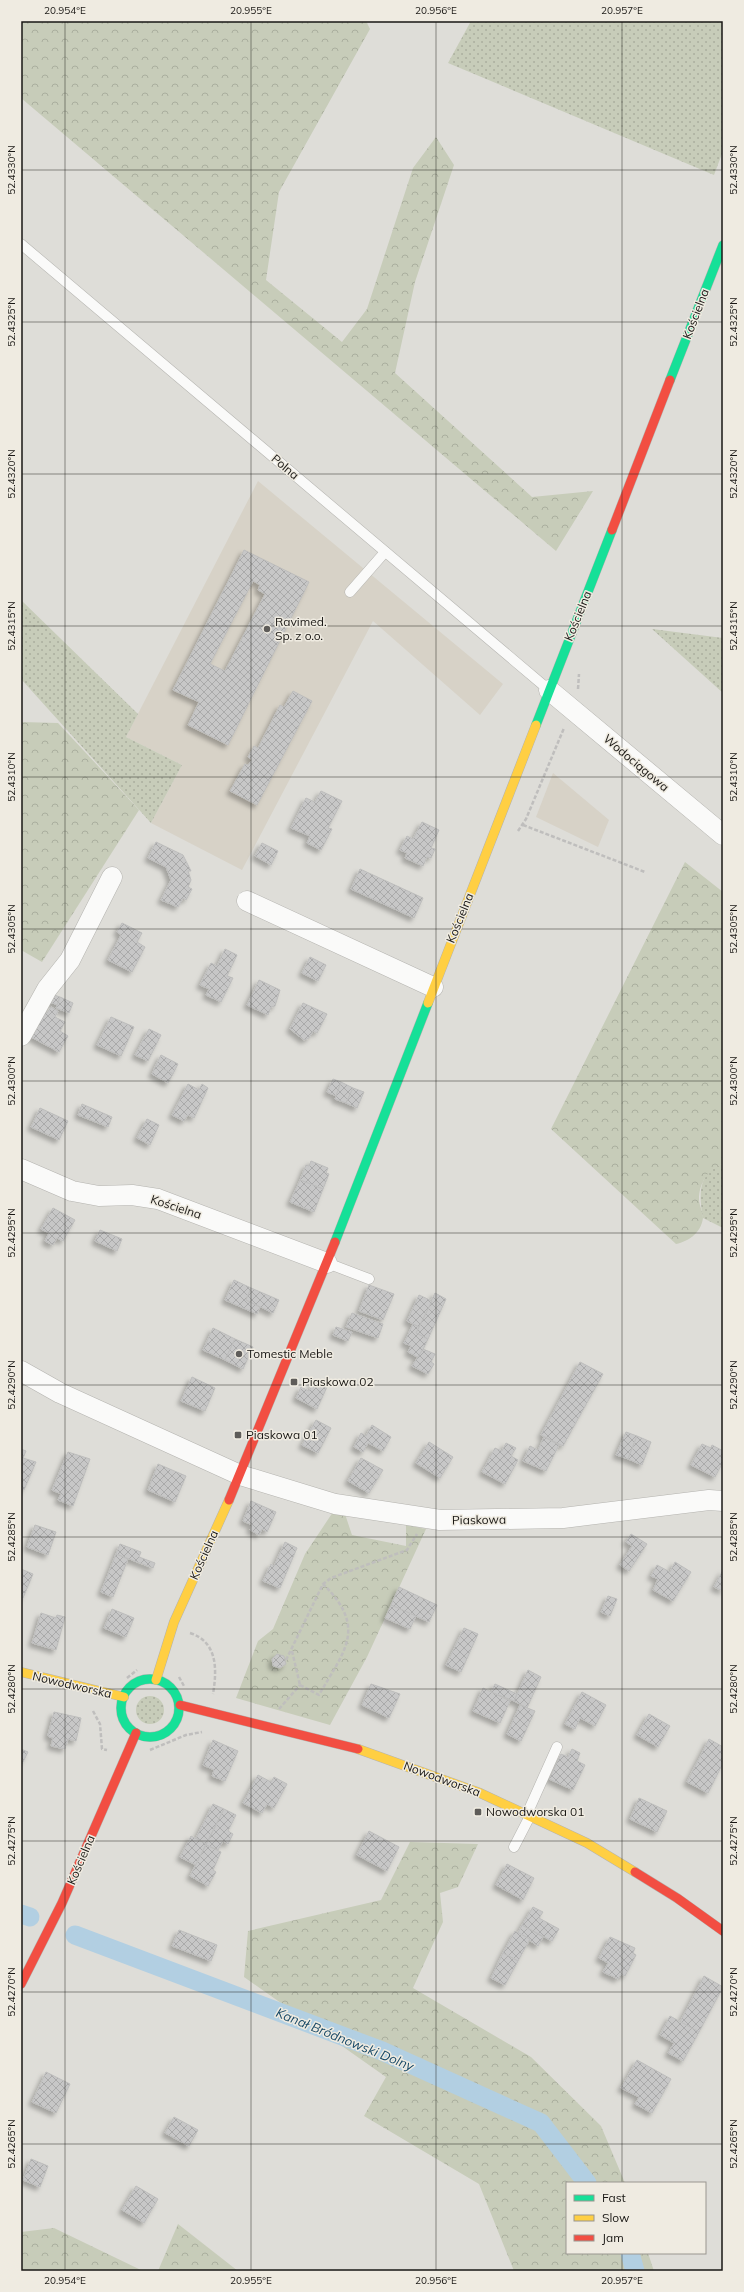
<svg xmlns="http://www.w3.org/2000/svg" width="744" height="2292" viewBox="0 0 744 2292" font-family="Mulish,sans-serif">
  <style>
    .built { fill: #d7d2c7 }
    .grass { fill: url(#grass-dots) }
    .forest { fill: url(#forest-crowns) }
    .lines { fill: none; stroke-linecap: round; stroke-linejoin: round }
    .canal { stroke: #b2cfe2; stroke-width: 19 }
    .building { fill: url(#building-cross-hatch); stroke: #bdbdbc; fill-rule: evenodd; filter: url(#shadow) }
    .lane-casing { stroke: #b4b3af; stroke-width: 11 }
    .street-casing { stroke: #b4b3af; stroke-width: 21 }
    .fast-casing { stroke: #b4b3af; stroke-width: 10 }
    .slow-casing { stroke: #b4b3af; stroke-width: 10 }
    .jam-casing { stroke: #b4b3af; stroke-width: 10 }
    .path { stroke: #bfbebd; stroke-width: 2.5; stroke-dasharray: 4 2; stroke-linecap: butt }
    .lane { stroke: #fafaf9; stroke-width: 10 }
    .street { stroke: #fafaf9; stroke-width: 20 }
    .fast { stroke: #16e098; stroke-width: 9 }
    .slow { stroke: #ffcf43; stroke-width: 9 }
    .jam { stroke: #f24e42; stroke-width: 9 }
    .ticks { fill: none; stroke: #191714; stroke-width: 1; stroke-opacity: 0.45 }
    .poi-dot { fill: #5e5c59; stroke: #efebe1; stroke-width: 1.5 }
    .labels { text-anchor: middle; stroke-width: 3; stroke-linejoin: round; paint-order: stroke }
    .street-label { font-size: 12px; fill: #191714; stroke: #efebe1 }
    .poi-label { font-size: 12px; fill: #191714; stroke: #efebe1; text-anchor: start }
    .water-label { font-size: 13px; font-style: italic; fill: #154766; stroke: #efebe1 }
    .neatline { fill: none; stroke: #191714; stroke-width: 1.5 }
    .ticks-label { font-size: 10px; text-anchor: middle; fill: #191714 }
  </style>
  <defs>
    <pattern id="grass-dots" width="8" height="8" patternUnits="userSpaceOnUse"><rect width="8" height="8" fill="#c7ccb9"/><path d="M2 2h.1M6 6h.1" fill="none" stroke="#aaae9e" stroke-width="1.8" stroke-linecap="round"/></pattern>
    <pattern id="forest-crowns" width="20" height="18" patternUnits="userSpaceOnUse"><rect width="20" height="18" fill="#c7ccb9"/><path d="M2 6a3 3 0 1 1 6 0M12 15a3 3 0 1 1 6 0" fill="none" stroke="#aaae9e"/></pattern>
    <pattern id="building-cross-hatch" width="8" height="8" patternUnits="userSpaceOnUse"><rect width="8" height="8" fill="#c7c7c7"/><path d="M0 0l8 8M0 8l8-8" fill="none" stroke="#aaa"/></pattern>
    <filter id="shadow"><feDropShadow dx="-3.5" dy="3.5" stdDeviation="2" flood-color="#0004"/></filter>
  </defs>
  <rect width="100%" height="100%" fill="#deddd8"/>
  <g class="built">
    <path d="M258,481L503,684L480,715L373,621L242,870L151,823L182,765L126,737Z"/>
    <path d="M553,773L609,820L598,847L536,817Z"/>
  </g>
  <g class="grass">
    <path d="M471,21H723V151L714,175L448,63Z"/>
    <path d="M21,600L138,714L126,737L182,765L151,823L21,679Z"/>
    <path d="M652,629L723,638V693Z"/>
    <path d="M723,1164V1227H721L703,1218C699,1197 697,1171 723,1164Z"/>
    <circle cx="150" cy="1710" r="14"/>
  </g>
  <g class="forest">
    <path d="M21,21H366L370,29L279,192L266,280L342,342L367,309L413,168L436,137L454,165L415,282L395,373L532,497L593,491L556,551L21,98Z"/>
    <path d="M21,722L58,723L139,810L42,962L21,950Z"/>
    <path d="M685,862L723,892V1164C708,1168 699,1184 699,1199C699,1205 703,1212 703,1218C701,1233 689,1241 676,1244L551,1129Z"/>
    <path d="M333,1512L345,1514L352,1535L406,1546V1525L426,1529L367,1657L330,1725L236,1698L258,1641L273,1629L305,1554Z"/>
    <path d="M410,1842L478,1844L458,1887L440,1893L443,1922L413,1988L531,2057L601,2126L625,2183H567V2253H648L654,2271H514L479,2184L364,2116L386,2077L244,1977L248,1931L381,1900Z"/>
    <path d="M178,2224L238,2271H158Z"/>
    <path d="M54,2228L143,2271H21V2232Z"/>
  </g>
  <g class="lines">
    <g class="canal">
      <path d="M21,1914L30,1917"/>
      <path d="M75,1935L382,2051L541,2123L587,2183"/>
      <path d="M630,2253L635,2271"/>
    </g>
  </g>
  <g class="building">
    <path d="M244,550L309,582L228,745L188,725L199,702L173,690ZM253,581L260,585L258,590L265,594L225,671L210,664Z"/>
    <path d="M293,691L312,701L257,805L230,791L245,764L248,765L252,760L248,757L254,746L258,748L280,705L284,707Z"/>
    <path d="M321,791L342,801L328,828L332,829L321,850L307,843L310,836L291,828L306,798L315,802Z"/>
    <path d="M422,822L439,830L431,848L435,849L431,858L427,857L423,866L405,858L407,853L400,850L407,836L413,839Z"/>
    <path d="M156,842L183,855L191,871H188L191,880L188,887L192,889L186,900L183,898L178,907L161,900L171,880L166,867L148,858Z"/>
    <path d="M262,843L278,851L271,865L255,856Z"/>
    <path d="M360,869L423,898L414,918L351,889Z"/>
    <path d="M122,923L142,933L137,942L145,947L132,972L108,960L121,935L117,932Z"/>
    <path d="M225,949L237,955L227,976L233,978L221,1002L206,995L209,989L200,985L211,963L217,966Z"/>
    <path d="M310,957L326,965L318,981L302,973Z"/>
    <path d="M259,980L280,990L275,1006L271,1007L268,1015L247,1005Z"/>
    <path d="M54,995L60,997L57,1005L50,1002Z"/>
    <path d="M60,997L73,1003L69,1013L56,1008Z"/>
    <path d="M303,1003L327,1014L317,1033L313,1031L309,1038L304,1040L290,1029Z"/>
    <path d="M51,1007L58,1011L55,1017L65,1022L60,1031L68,1036L59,1052L31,1037L45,1012L47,1013Z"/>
    <path d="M111,1017L134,1027L121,1056L97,1045Z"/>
    <path d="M149,1029L161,1035L148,1061L135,1055Z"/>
    <path d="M161,1055L178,1064L173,1074L156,1065Z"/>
    <path d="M156,1065L173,1074L168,1083L152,1074Z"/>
    <path d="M333,1079L341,1082L336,1096L327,1092Z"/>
    <path d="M341,1082L353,1088L346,1103L335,1099Z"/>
    <path d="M188,1084L199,1090L202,1084L208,1088L194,1118L188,1115L184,1121L172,1115Z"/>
    <path d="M353,1088L364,1092L357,1108L346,1103Z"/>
    <path d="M82,1104L112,1117L108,1127L78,1115Z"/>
    <path d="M40,1108L68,1121L59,1140L31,1127Z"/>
    <path d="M147,1119L159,1125L150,1145L137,1138Z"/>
    <path d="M311,1161L328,1168L326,1173L329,1174L323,1189L300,1180L306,1165L309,1166Z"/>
    <path d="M300,1180L323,1189L314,1212L290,1202Z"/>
    <path d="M53,1208L75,1220L63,1241L57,1238L53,1245L45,1241L49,1233L41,1229Z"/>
    <path d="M100,1230L122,1239L117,1251L95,1241Z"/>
    <path d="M234,1280L251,1288L246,1300L260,1307L257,1314L225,1300Z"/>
    <path d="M369,1285L394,1294L383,1320L359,1311Z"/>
    <path d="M251,1288L279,1300L273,1313L246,1300Z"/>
    <path d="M435,1293L446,1299L428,1339L416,1333Z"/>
    <path d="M419,1295L432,1301L419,1327L407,1321Z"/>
    <path d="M352,1313L383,1324L378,1338L346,1327Z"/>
    <path d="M413,1324L419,1327L416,1333L428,1339L419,1358L408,1352L411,1346L404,1343Z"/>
    <path d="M336,1327L352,1332L348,1341L333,1335Z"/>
    <path d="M213,1328L235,1339L225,1360L203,1350Z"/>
    <path d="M235,1339L253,1347L243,1369L225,1360Z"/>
    <path d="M423,1349L435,1354L431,1362L434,1364L428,1374L412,1366Z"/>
    <path d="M580,1362L603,1374L563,1446L541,1435Z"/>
    <path d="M192,1377L215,1388L205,1411L181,1401Z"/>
    <path d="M314,1382L327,1387L317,1409L296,1398L301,1387L309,1391Z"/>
    <path d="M316,1420L331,1428L318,1453L302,1445Z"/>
    <path d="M372,1425L391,1437L383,1451L368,1443L363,1452L354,1447L361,1433L366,1436Z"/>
    <path d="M626,1432L637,1436L628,1459L616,1455Z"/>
    <path d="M637,1436L651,1442L642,1465L628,1459Z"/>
    <path d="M544,1437L559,1445L546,1471L523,1461L530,1446L538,1450Z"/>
    <path d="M429,1442L453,1457L440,1478L416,1463Z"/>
    <path d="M506,1443L516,1448L511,1456L518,1460L505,1484L482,1472L495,1448L502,1451Z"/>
    <path d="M702,1444L711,1448L712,1445L723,1451V1462L715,1477L691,1465Z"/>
    <path d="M21,1449L26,1451L23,1458L36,1462L24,1490L21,1489Z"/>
    <path d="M68,1452L90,1459L73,1506L58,1500L61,1494L52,1490Z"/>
    <path d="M361,1458L383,1470L369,1493L348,1481Z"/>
    <path d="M158,1464L186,1476L175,1502L148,1490Z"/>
    <path d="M251,1501L276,1512L267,1532L262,1529L259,1535L250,1530L252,1525L243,1521Z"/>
    <path d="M35,1525L56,1532L48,1555L27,1547Z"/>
    <path d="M631,1534L647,1544L629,1571L620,1565L632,1546L626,1542Z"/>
    <path d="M285,1542L297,1548L280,1588L263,1581L271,1564L274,1566Z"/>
    <path d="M120,1544L141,1552L139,1557L155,1563L153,1568L116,1554Z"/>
    <path d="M116,1554L128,1559L113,1597L101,1592Z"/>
    <path d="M675,1562L691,1572L673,1601L653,1590L658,1579L651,1576L657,1565L670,1572Z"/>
    <path d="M21,1569L33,1574L23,1598L21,1597Z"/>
    <path d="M723,1570V1591L714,1587Z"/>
    <path d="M399,1587L437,1605L429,1622L391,1605Z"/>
    <path d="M608,1596L617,1599L610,1616L601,1612Z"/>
    <path d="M391,1605L416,1616L410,1629L385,1618Z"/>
    <path d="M112,1609L134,1618L126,1637L104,1628Z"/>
    <path d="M41,1613L56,1618L57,1615L65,1617L56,1650L32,1643Z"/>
    <path d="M464,1628L478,1634L461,1672L446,1665Z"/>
    <path d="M277,1654L284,1656L286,1664L280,1668L273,1666L272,1659Z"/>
    <path d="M528,1670L541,1677L527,1708L514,1701Z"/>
    <path d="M371,1684L400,1694L389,1718L362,1705Z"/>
    <path d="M495,1684L517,1694L514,1701L491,1692Z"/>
    <path d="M483,1688L510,1701L500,1723L473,1711Z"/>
    <path d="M582,1692L606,1705L595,1726L580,1718L575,1729L565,1724Z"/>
    <path d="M520,1705L535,1711L521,1741L507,1734Z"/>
    <path d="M54,1712L81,1718L76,1741L68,1739L65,1749L51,1746L53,1738L49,1737L48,1735Z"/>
    <path d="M649,1714L670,1726L658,1747L637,1735Z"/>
    <path d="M709,1739L723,1747V1763L708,1793L687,1782Z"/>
    <path d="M213,1740L238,1751L225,1781L212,1776L214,1770L203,1765Z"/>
    <path d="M21,1749L28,1752L21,1766Z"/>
    <path d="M572,1749L580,1753L577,1761L585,1765L573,1790L549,1779L561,1754L568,1757Z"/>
    <path d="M258,1775L271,1782L274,1777L287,1784L274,1808L267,1804L262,1813L243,1803Z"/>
    <path d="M639,1798L667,1811L657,1832L630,1819Z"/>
    <path d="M213,1804L224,1809L206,1844L196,1838Z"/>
    <path d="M224,1809L236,1815L228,1831L233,1834L228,1844L223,1841L218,1850L206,1845Z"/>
    <path d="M369,1831L399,1847L387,1871L357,1855Z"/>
    <path d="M191,1836L206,1844L196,1865L180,1857Z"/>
    <path d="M206,1845L221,1852L213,1870L216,1872L208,1886L190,1876Z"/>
    <path d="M507,1864L534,1878L523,1900L496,1885Z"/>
    <path d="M533,1907L543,1912L539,1918L559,1929L552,1941L522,1925Z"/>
    <path d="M522,1925L543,1937L538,1946L518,1933Z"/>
    <path d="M179,1930L217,1945L211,1961L172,1946Z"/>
    <path d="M515,1931L530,1939L518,1961L503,1953Z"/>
    <path d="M610,1937L635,1948L633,1953L636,1955L625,1976L621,1974L618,1979L603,1972L608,1963L599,1958Z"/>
    <path d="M503,1953L518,1961L505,1985L491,1978Z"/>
    <path d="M704,1976L723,1987L699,2032L680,2022Z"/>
    <path d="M670,2016L699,2032L683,2061L668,2053L674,2043L660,2035Z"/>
    <path d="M637,2060L671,2079L652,2113L635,2104L639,2097L621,2088Z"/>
    <path d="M46,2072L70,2084L56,2113L32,2102Z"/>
    <path d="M174,2117L198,2130L189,2146L165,2133Z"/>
    <path d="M31,2159L48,2166L40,2187L23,2180Z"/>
    <path d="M136,2186L158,2199L144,2223L122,2210Z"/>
  </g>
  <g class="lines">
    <defs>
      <g id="lane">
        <path d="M21,244L549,690"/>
        <path d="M350,592L385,552"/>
        <path d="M327,1263L369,1279"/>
        <path d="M527,1814L557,1747"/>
        <path d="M514,1847L530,1816"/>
      </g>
      <g id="street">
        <path d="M549,690L723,835"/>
        <path d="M247,901L433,987"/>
        <path d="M21,1036L47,989L70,960L112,877"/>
        <path d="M21,1169L72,1191L99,1196L132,1195L158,1199L327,1263"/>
        <path d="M21,1371L60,1393L240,1475L335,1504L440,1520L563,1518L709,1500L723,1501"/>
      </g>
      <g id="fast">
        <path d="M670,380L723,245"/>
        <path d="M536,725L612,530"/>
        <path d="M335,1242L428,1003"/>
        <circle cx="150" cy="1708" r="29"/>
      </g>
      <g id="slow">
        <path d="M428,1003L536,725"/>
        <path d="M21,1672L124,1697"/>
        <path d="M156,1680L174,1622L229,1500"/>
        <path d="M358,1749L480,1793L587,1843L635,1872"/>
      </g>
      <g id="jam">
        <path d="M612,530L670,380"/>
        <path d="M229,1500L335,1242"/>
        <path d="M180,1705L358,1749"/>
        <path d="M635,1872L677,1898L723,1931"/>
        <path d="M21,1984L62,1903L136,1733"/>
      </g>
    </defs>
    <use href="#lane" class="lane-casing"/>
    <use href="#street" class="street-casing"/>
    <use href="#fast" class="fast-casing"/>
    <use href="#slow" class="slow-casing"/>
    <use href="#jam" class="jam-casing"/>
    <g class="path">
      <path d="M578,689L579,674"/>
      <path d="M523,825L645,872"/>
      <path d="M518,831L526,819L564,728"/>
      <path d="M190,1633C218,1642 217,1670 213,1694"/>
      <path d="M292,1651L300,1685"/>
      <path d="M286,1660L323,1584L331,1578L407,1550L417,1534"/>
      <path d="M179,1677L184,1686"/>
      <path d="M127,1678L137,1670"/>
      <path d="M300,1685L319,1695C344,1651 368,1628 323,1584"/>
      <path d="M279,1709L300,1685"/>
      <path d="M93,1711L100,1724L102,1749L107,1750"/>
      <path d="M150,1750L186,1735L202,1732"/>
    </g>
    <use href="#lane" class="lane"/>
    <use href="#street" class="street"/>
    <use href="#fast" class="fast"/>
    <use href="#slow" class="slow"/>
    <use href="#jam" class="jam"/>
  </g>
  <path class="ticks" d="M65,21V2271M251,21V2271M436,21V2271M622,21V2183M21,170H723M21,322H723M21,474H723M21,626H723M21,777H723M21,929H723M21,1081H723M21,1233H723M21,1385H723M21,1537H723M21,1689H723M21,1841H723M21,1992H723M21,2144H723M622,2253V2271"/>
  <g class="poi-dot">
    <circle cx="267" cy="629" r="4"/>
    <circle cx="239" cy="1354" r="4"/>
    <rect x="290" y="1378" width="8" height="8" rx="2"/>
    <rect x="234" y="1431" width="8" height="8" rx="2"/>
    <rect x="474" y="1808" width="8" height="8" rx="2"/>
  </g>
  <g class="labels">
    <g class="street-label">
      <text transform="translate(696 314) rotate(-69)" y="4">Kościelna</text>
      <text transform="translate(285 467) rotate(40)" y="4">Polna</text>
      <text transform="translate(578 616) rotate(-68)" y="4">Kościelna</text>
      <text transform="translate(636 763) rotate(40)" y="4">Wodociągowa</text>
      <text transform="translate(460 918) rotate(-68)" y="4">Kościelna</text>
      <text transform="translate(176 1207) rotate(18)" y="4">Kościelna</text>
      <text transform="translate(479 1520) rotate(-1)" y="4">Piaskowa</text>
      <text transform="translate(204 1555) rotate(-66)" y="4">Kościelna</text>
      <text transform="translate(72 1685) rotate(13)" y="4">Nowodworska</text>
      <text transform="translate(442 1779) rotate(20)" y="4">Nowodworska</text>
      <text transform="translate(81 1860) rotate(-67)" y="4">Kościelna</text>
    </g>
    <g class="poi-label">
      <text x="275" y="626">Ravimed.<tspan x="275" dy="14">Sp. z o.o.</tspan></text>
      <text x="247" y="1358">Tomestic Meble</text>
      <text x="302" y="1386">Piaskowa 02</text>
      <text x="246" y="1439">Piaskowa 01</text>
      <text x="486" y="1816">Nowodworska 01</text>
    </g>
    <g class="water-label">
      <text transform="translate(345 2039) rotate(22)" y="5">Kanał Bródnowski Dolny</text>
    </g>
  </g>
  <rect width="744" height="2292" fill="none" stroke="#efebe1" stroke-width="44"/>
  <rect x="566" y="2182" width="140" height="72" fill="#efebe1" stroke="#99968f"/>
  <rect x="574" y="2195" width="20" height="6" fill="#16e098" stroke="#99968f"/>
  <text x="602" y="2202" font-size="12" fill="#191714">Fast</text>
  <rect x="574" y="2215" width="20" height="6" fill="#ffcf43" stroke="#99968f"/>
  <text x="602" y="2222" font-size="12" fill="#191714">Slow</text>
  <rect x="574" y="2235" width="20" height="6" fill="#f24e42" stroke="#99968f"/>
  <text x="602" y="2242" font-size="12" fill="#191714">Jam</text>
  <rect x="22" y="22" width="700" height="2248" class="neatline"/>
  <g class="ticks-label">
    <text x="65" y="14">20.954°E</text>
    <text x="251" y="14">20.955°E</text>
    <text x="436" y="14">20.956°E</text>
    <text x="622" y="14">20.957°E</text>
    <text transform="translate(11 170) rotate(-90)" y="4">52.4330°N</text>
    <text transform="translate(733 170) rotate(-90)" y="4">52.4330°N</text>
    <text transform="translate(11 322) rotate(-90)" y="4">52.4325°N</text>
    <text transform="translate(733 322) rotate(-90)" y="4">52.4325°N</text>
    <text transform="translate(11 474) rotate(-90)" y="4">52.4320°N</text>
    <text transform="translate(733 474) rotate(-90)" y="4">52.4320°N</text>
    <text transform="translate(11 626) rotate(-90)" y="4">52.4315°N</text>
    <text transform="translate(733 626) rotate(-90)" y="4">52.4315°N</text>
    <text transform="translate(11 777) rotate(-90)" y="4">52.4310°N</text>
    <text transform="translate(733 777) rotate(-90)" y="4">52.4310°N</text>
    <text transform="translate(11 929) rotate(-90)" y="4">52.4305°N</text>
    <text transform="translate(733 929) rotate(-90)" y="4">52.4305°N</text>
    <text transform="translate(11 1081) rotate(-90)" y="4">52.4300°N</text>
    <text transform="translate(733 1081) rotate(-90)" y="4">52.4300°N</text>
    <text transform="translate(11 1233) rotate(-90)" y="4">52.4295°N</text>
    <text transform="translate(733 1233) rotate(-90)" y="4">52.4295°N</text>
    <text transform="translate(11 1385) rotate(-90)" y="4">52.4290°N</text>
    <text transform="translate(733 1385) rotate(-90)" y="4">52.4290°N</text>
    <text transform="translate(11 1537) rotate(-90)" y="4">52.4285°N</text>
    <text transform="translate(733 1537) rotate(-90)" y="4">52.4285°N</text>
    <text transform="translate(11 1689) rotate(-90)" y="4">52.4280°N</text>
    <text transform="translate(733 1689) rotate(-90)" y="4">52.4280°N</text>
    <text transform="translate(11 1841) rotate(-90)" y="4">52.4275°N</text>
    <text transform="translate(733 1841) rotate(-90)" y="4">52.4275°N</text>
    <text transform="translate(11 1992) rotate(-90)" y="4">52.4270°N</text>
    <text transform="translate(733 1992) rotate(-90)" y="4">52.4270°N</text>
    <text transform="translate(11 2144) rotate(-90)" y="4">52.4265°N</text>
    <text transform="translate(733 2144) rotate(-90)" y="4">52.4265°N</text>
    <text x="65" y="2284">20.954°E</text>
    <text x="251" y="2284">20.955°E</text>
    <text x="436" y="2284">20.956°E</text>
    <text x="622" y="2284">20.957°E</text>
  </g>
</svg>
